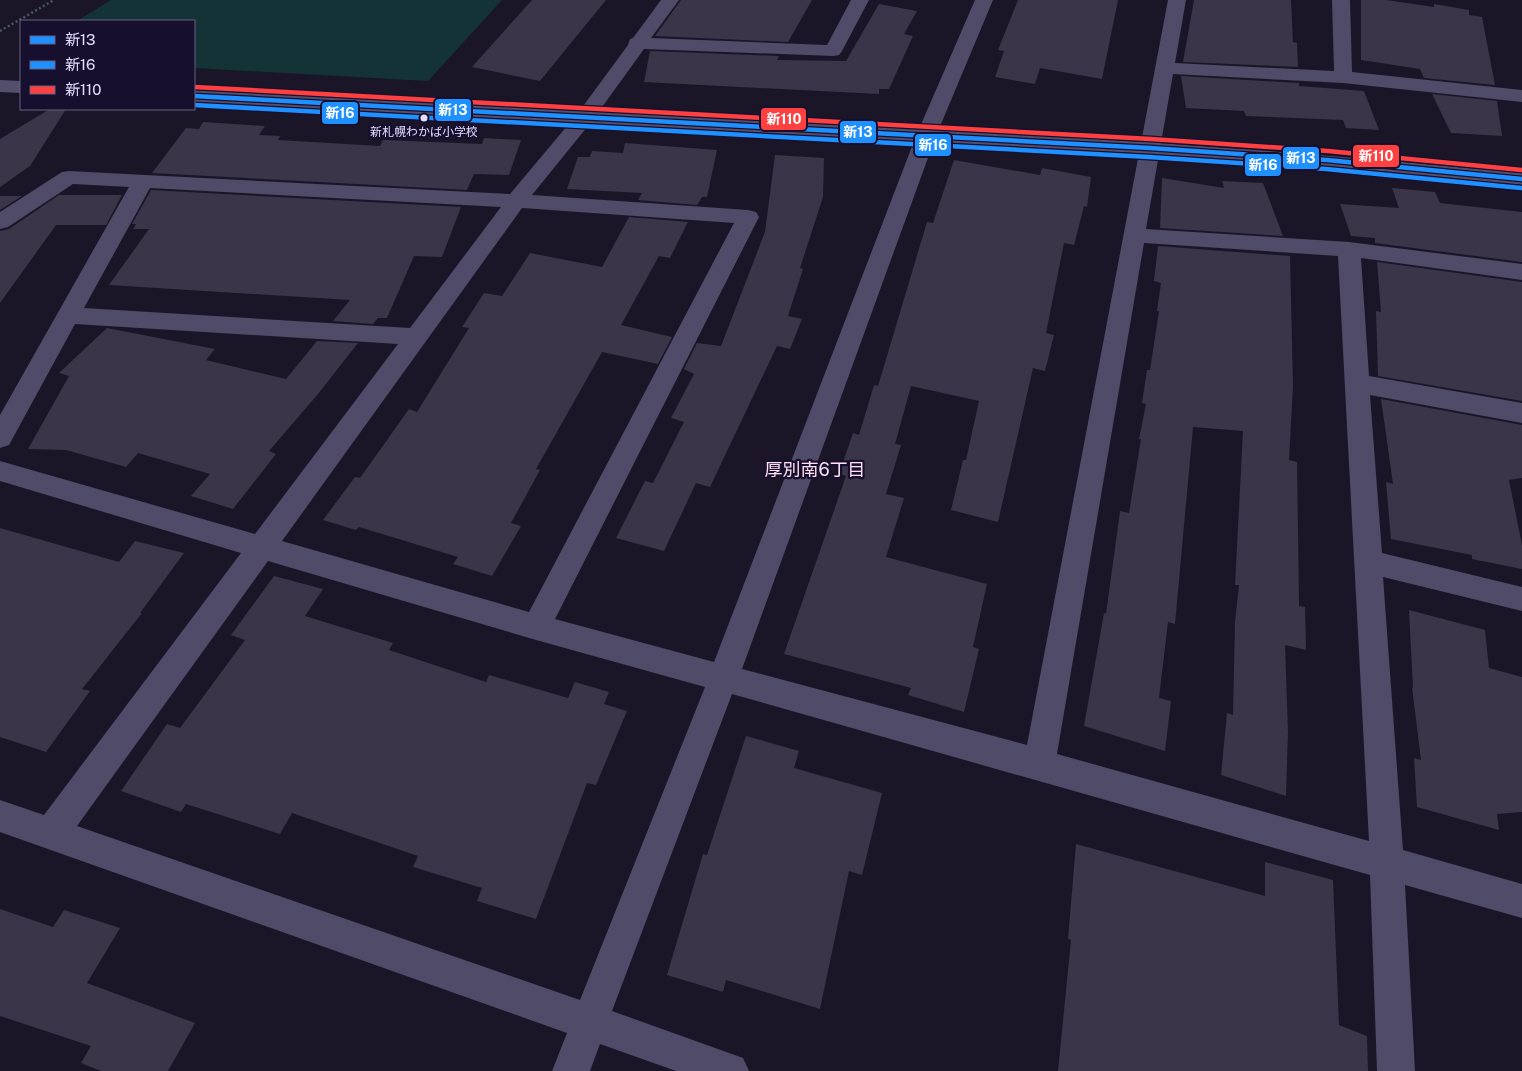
<svg xmlns="http://www.w3.org/2000/svg" width="1522" height="1071" viewBox="0 0 1522 1071" font-family="'Public Sans','Noto Sans JP',sans-serif">
  <style>
    .green { fill: #133337 }
    .building { fill: #3a3548 }
    .lines { fill: none; stroke-linecap: round; stroke-linejoin: round }
    .path { stroke: #495768; stroke-width: 2.5; stroke-dasharray: 2 2.5; stroke-linecap: butt }
    .street { fill: #4f4b68; fill-rule: evenodd }
    .secondary { fill: #534f6d; fill-rule: evenodd }
    .bus-1-casing { stroke: #170f2e; stroke-width: 7 }
    .bus-2-casing { stroke: #170f2e; stroke-width: 7 }
    .bus-3-casing { stroke: #170f2e; stroke-width: 7 }
    .bus-1 { stroke: #1e90ff; stroke-width: 4.5 }
    .bus-2 { stroke: #1e90ff; stroke-width: 4.5 }
    .bus-3 { stroke: #ff4040; stroke-width: 4.5 }
    .bus-dot { fill: #e3ddff; stroke: #170f2e; stroke-width: 2 }
    .labels { text-anchor: middle; stroke-width: 4.5; stroke-linejoin: round; paint-order: stroke }
    .far-bus-label { font-size: 12px; fill: #e3ddff; stroke: #170f2e }
    .neighbourhood-label { font-size: 18px; fill: #ffdff1; stroke: #170f2e }
    .line-badge { stroke: #170f2e; stroke-width: 2 }
    .badge-label { font-size: 14px; text-anchor: middle; font-weight: bold; fill: #fff }
  </style>
  <rect width="100%" height="100%" fill="#1a1627"/>
  <path class="green" d="M111,0H502L428,81L194,68V21H77Z"/>
  <g class="building">
    <path d="M532,0H606L540,81L472,67Z"/>
    <path d="M681,0H812L788,42L655,36Z"/>
    <path d="M1018,0H1118L1102,79L1040,68L1035,84L995,77L1004,51L998,50Z"/>
    <path d="M1194,0H1291L1293,42L1297,43L1298,67L1183,62Z"/>
    <path d="M1361,0H1386L1434,7V4L1469,10V15L1482,17L1495,85L1424,78L1420,69L1361,60Z"/>
    <path d="M879,4L917,11L904,34L913,36L889,89H879V94L644,82L650,51L779,56L777,60L846,61Z"/>
    <path d="M1181,76L1299,83V86L1364,91L1379,130L1346,128L1343,120L1246,116L1244,111L1186,108Z"/>
    <path d="M1432,94L1497,101L1502,136L1451,133Z"/>
    <path d="M50,109H66L30,166L0,187V139Z"/>
    <path d="M203,122L265,126L259,135L280,136L278,140L380,146L383,140L482,144L484,138L521,140L509,175L474,174L467,190L152,173L186,128L199,129Z"/>
    <path d="M625,143L717,150L707,197H702L697,205L638,200L642,193L567,189L578,157H590L592,151L623,153Z"/>
    <path d="M775,155L824,158L823,197L800,268L803,269L788,316L802,319L790,349L777,346L710,487L696,483L664,551L616,538L645,481L653,483L684,422L671,418L694,374L684,369L697,343L721,346L765,232Z"/>
    <path d="M954,160L1040,175L1042,168L1091,177L1087,207L1084,206L1074,245L1064,243L1046,333L1054,335L1045,371L1033,368L998,522L951,510L963,460H966L979,401L911,386L895,444L901,445L886,494L904,498L886,557L987,584L973,647L979,649L964,712L908,695L911,688L784,654L846,476L839,474L853,433L859,435L874,385L878,386L927,222L933,223Z"/>
    <path d="M1162,178L1224,188L1222,181L1263,183L1283,236L1160,228Z"/>
    <path d="M1392,188L1435,192L1440,203L1522,212V262L1375,243V238L1351,236L1340,204L1399,208Z"/>
    <path d="M151,190L461,207L442,257L414,256L387,318H378L373,324L333,321L350,300L109,285L149,229H133L136,224H132Z"/>
    <path d="M59,195H122L106,225H56L0,303V231L9,229Z"/>
    <path d="M0,196H22L0,210Z"/>
    <path d="M629,217L688,222L670,258L659,256L621,325L672,337L658,364L602,352L536,469L540,470L511,523L521,526L492,576L453,564L458,557L359,527L356,530L323,520L355,477L360,478L409,409L417,412L469,328L462,327L484,293L502,296L530,253L602,267Z"/>
    <path d="M1158,246L1290,256L1293,386L1289,460L1297,462L1299,606L1305,607L1306,650L1285,645L1288,732L1286,796L1221,775L1227,713L1233,715L1235,622L1239,585H1235L1243,431L1193,427L1175,624L1168,622L1159,698L1171,701L1165,751L1084,726L1104,613L1106,614L1120,511L1129,513L1141,439H1139L1146,404L1142,403L1147,370H1150L1159,311H1157L1161,283L1154,281Z"/>
    <path d="M1377,262L1522,282V401L1378,376L1376,311L1381,312Z"/>
    <path d="M107,328L215,349L206,360L286,379L317,341L358,343L318,394L269,451L276,454L233,509L191,496L210,474L138,453L126,467L66,450L28,449L69,376L59,373Z"/>
    <path d="M1381,399L1522,425V478L1509,480L1522,545V569L1472,559V555L1391,539L1386,482L1393,484Z"/>
    <path d="M0,528L119,562L135,541L184,553L140,613H142L82,689L90,691L46,752L0,737Z"/>
    <path d="M274,576L323,589L305,616L393,643L389,650L486,682L489,675L568,698L575,682L609,692L604,704L627,711L596,785L587,783L536,919L477,901L482,888L413,867L418,856L292,813L280,834L186,804L181,812L121,791L167,724L180,728L245,640L231,635Z"/>
    <path d="M1409,610L1485,630L1489,668L1522,677V812L1497,814L1499,830L1417,807L1414,758L1421,760L1412,687L1413,688Z"/>
    <path d="M746,736L799,751L794,768L882,793L862,875L849,871L820,1009L726,980L723,992L667,975L703,854L707,855Z"/>
    <path d="M1076,844L1265,896V862L1333,880L1339,1025L1367,1036L1368,1071H1058L1071,940L1068,939Z"/>
    <path d="M0,909L53,927L64,910L120,928L87,983L195,1023L168,1071H101L81,1063L91,1046L0,1016Z"/>
  </g>
  <g class="lines">
    <path class="path" d="M0,31L54,0"/>
    <path class="street" d="M661,0H679L651,38L827,45L851,0H869L842,51L839,55L833,56L644,49L592,121L532,195L748,210L756,212L759,217L555,619L714,662L916,136L975,0H993L936,136L742,669L1027,745L1168,0H1186L1175,63L1334,71L1332,0H1350L1352,72L1522,90V102L1343,83L1173,74L1146,229L1349,242L1522,264V280L1361,258L1369,376L1522,403V423L1370,395L1382,553L1522,587V611L1383,577L1403,850L1522,884V918L1405,885L1415,1071H1377L1370,875L732,694L612,1011L743,1058L749,1071H676L600,1044L590,1071H552L567,1033L0,832V800L44,815L241,553L0,481V461L255,534L398,344L75,324L9,445L0,448V415L129,187L73,184L8,227L0,229V212L62,172L69,171L510,194L578,113L628,45L630,39L633,38ZM150,188L501,207L410,328L84,308ZM522,208L734,223L529,612L282,541ZM1144,243L1338,256L1369,841L1057,754ZM268,561L536,640L705,687L580,1000L77,826Z"/>
    <g class="secondary">
      <path d="M0,80L21,81V93L0,92Z"/>
      <path d="M194,90C636,114 1081,130 1522,173V185L1327,166L1150,154L194,102Z"/>
    </g>
    <defs>
      <path id="bus-1" d="M194,96L1150,148L1327,160L1522,179"/>
      <path id="bus-2" d="M194,105L1149,157L1326,169L1521,188"/>
      <path id="bus-3" d="M194,87L1151,139L1328,151L1522,170"/>
    </defs>
    <use href="#bus-1" class="bus-1-casing"/>
    <use href="#bus-2" class="bus-2-casing"/>
    <use href="#bus-3" class="bus-3-casing"/>
    <use href="#bus-1" class="bus-1"/>
    <use href="#bus-2" class="bus-2"/>
    <use href="#bus-3" class="bus-3"/>
  </g>
  <circle class="bus-dot" cx="424" cy="118" r="4.5"/>
  <g class="labels">
    <g class="far-bus-label">
      <text x="424" y="136">新札幌わかば小学校</text>
    </g>
    <g class="neighbourhood-label">
      <text x="815" y="476">厚別南6丁目</text>
    </g>
  </g>
  <g class="line-badge">
    <rect x="434" y="98" width="38" height="24" rx="5" fill="#1e90ff"/>
    <rect x="321" y="101" width="38" height="24" rx="5" fill="#1e90ff"/>
    <rect x="760" y="107" width="47" height="24" rx="5" fill="#ff4040"/>
    <rect x="839" y="120" width="38" height="24" rx="5" fill="#1e90ff"/>
    <rect x="914" y="133" width="38" height="24" rx="5" fill="#1e90ff"/>
    <rect x="1352" y="144" width="48" height="24" rx="5" fill="#ff4040"/>
    <rect x="1282" y="146" width="38" height="24" rx="5" fill="#1e90ff"/>
    <rect x="1244" y="153" width="38" height="24" rx="5" fill="#1e90ff"/>
  </g>
  <g class="badge-label">
    <text x="453" y="115">新13</text>
    <text x="340" y="118">新16</text>
    <text x="784" y="124">新110</text>
    <text x="858" y="137">新13</text>
    <text x="933" y="150">新16</text>
    <text x="1376" y="161">新110</text>
    <text x="1301" y="163">新13</text>
    <text x="1263" y="170">新16</text>
  </g>
  <rect x="20" y="20" width="175" height="90" fill="#170f2e" stroke="#696182"/>
  <rect x="30" y="36" width="25" height="8" fill="#1e90ff" stroke="#696182"/>
  <text x="65" y="45" font-size="15" fill="#e3ddff">新13</text>
  <rect x="30" y="61" width="25" height="8" fill="#1e90ff" stroke="#696182"/>
  <text x="65" y="70" font-size="15" fill="#e3ddff">新16</text>
  <rect x="30" y="86" width="25" height="8" fill="#ff4040" stroke="#696182"/>
  <text x="65" y="95" font-size="15" fill="#e3ddff">新110</text>
</svg>
